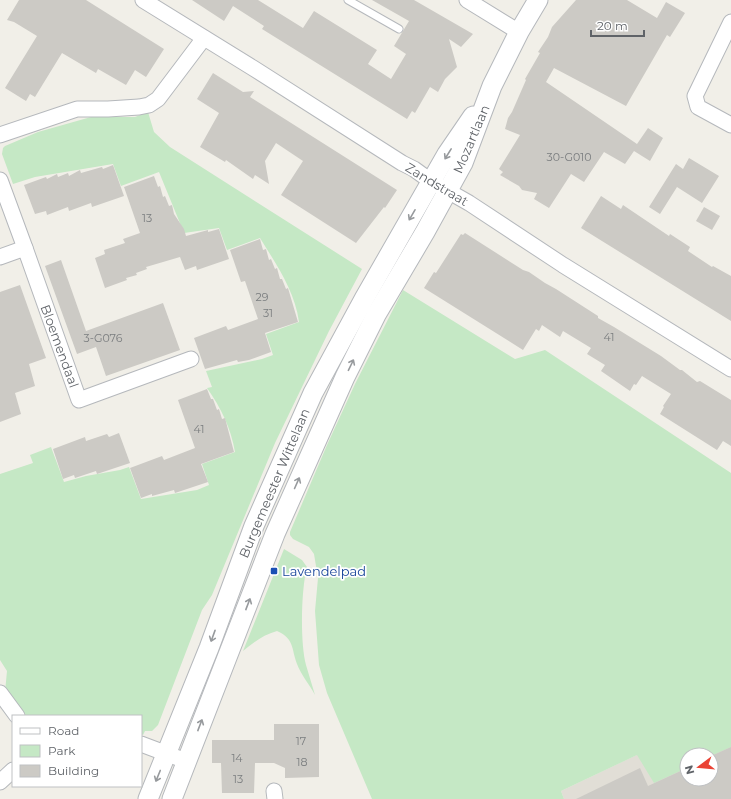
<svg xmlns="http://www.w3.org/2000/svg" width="731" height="799" viewBox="0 0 731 799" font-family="Montserrat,sans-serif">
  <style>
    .education { fill: #e1ded6; fill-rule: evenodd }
    .green { fill: #c5e8c5 }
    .building { fill: #cccac5 }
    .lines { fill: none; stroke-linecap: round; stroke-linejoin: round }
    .service-casing { stroke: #b5b8bc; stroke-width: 9 }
    .minor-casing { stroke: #b5b8bc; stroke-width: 17 }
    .tertiary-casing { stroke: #b5b8bc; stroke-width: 21 }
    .service { stroke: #fff; stroke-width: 7 }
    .minor { stroke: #fff; stroke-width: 15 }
    .tertiary { stroke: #fff; stroke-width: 19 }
    .oneway { stroke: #979a9d }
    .transit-dot { fill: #1a4fb4; stroke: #fff; stroke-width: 1.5 }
    .labels { text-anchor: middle; stroke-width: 3.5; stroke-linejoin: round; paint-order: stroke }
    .number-label { font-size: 11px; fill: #7a7d7f }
    .street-label { font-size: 13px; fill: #5f6368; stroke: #fff }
    .transit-label { font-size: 13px; fill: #164399; stroke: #fff; text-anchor: start }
  </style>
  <rect width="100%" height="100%" fill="#f1efe8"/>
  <path class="education" d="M731,710V799H564L561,791ZM687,755H711V779H687Z"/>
  <g class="green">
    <path d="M148,112L154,132L170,147L362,269L329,331L275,443L212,595L202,610L158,725L152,731H145L143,735L141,734V716H23L5,692L7,671L0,660V474L33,463L30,455L51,447L64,482L86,476L120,470L129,467L141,499L197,490L209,485L202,464L235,452C231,428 221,408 207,388L212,387L206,371L262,359L273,355L266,334L299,322C295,291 276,264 260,238L227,250L219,228L184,233L159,172L121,186L113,164L35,177L13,184L2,154L3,148L5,146L38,132L91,117H135Z"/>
    <path d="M403,290L515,359L545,350L731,473V747L711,756V755H687V768L654,783L637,755L561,791L564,799H372L327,693L319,665L315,611L318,578L314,554L309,547L293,539L290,535V532L327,445L355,384Z"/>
    <path d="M284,549L302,560L307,567C301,590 300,642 306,665C309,675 312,685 315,695C310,685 301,675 297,664C291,649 295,639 277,631C263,635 254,642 243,651Z"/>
  </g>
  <g class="building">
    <path d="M19,0H86L164,49L146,77L135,70L126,85L98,69L96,73L62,53L35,97L30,94L26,101L5,88L37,36L14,22L7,20Z"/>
    <path d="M192,0H258L303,28L314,11L377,50L368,64L391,79L406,54L394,46L409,21L372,0H414L473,34L461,47L449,39L457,67L445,79L438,92L430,87L415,113L412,111L407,119L262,29L264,26L233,6L224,21Z"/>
    <path d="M576,0H627L657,18L666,2L685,13L670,37L667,35L626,106L554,68L546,82L637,144L648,128L663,138L650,161L634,151L625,164L604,152L584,182L571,174L549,208L534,199L537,193L522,190L519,186L500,175L503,172L499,169L520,135L505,129L508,118L512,112L526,80L525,79L540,53L538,52L548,37L552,27Z"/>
    <path d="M213,73L243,92L254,91L250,97L397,190L385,208L384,207L356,243L281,195L303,161L276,143L265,161L269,184L255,175L253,179L226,160L225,162L200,147L219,113L197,99Z"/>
    <path d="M689,158L719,176L702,203L677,187L660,214L649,207L676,164L683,169Z"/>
    <path d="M113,165L124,196L92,207L91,203L69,211L68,207L47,215L46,211L35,214L24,185L46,177L47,179L57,174L58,177L68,173L69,176L80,170L81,173L102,167L103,169Z"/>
    <path d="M154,176L158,187L160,186L163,197L165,196L169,206L172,205L174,214L184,229L186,236L208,230V232L219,229L229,259L197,270L196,266L185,270L180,257L146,267L147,269L136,273L137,275L126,278L127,280L105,288L95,258L105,254L104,250L125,243L123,239L140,233L124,187Z"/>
    <path d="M601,196L621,209L623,205L669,236L670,234L690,247L688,251L712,267L713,266L731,276V321L581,228Z"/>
    <path d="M704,207L720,216L712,230L696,221Z"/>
    <path d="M465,233L523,270L529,272L545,283L556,289L598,316V318L614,327L661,356L680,370H682L697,382L700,381L731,400V446L723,441L717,450L660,414L664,407L663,406L671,394L642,376L636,385L634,384L630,391L601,371L605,365L587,354L591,348L563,331L560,337L542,325L539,331L536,329L523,350L424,288L434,272L436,273L461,234L463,235Z"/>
    <path d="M260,239L263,250L266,249L269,260L271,259L275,269L277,268L280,279H282L286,289L288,288L298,322L265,333L271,352L249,360L238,362L237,360L205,369L194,338L226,326L228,330L258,319L245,281L241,282L230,250Z"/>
    <path d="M61,260L86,331L163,303L180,350L106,376L96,347L77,354L45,266Z"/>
    <path d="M20,285L46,358L29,364L35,386L15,393L21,414L0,422V292Z"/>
    <path d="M207,389L211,399H213L217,410L219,409L222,419L225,418L234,452L201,464L208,482L175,493L174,490L152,496V494L141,498L130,468L162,456L164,460L195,448L178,400Z"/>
    <path d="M119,433L130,463L97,474L96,471L75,478L74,475L63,479L53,449L85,437L86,441L107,434L109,437Z"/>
    <path d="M274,724H319V777L285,778V768L274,763H255L254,793H222L221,763H212V740H274Z"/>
    <path d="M731,747V799H576L640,768L648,786L687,768V779H711V756Z"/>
  </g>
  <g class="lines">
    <defs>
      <path id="service" d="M348,0L399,29"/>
      <g id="minor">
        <path d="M143,0L253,68L402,163L414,169L432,182L469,203L563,265L731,369"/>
        <path d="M467,0L519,32"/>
        <path d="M731,22L695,96L698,107L731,125"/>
        <path d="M0,135L77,109H108L139,107L149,105L158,99L204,38"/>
        <path d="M0,180L25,248"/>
        <path d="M0,257L25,248L79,400L191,359"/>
        <path d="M0,693L17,716"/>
        <path d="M141,744L186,761"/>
        <path d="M0,782L13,770"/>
        <path d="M274,791L275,799"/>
      </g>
      <g id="tertiary">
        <path d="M148,799L209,648L254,526L313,393L364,299L447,154L473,116"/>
        <path d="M172,799L275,534L345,377L376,315L425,232L463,163L492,86L519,32L538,0"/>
      </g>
    </defs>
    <use href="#service" class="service-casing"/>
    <use href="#minor" class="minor-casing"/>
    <use href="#tertiary" class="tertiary-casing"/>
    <use href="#service" class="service"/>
    <use href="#minor" class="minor"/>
    <use href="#tertiary" class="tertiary"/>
  </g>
  <defs><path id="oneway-shaft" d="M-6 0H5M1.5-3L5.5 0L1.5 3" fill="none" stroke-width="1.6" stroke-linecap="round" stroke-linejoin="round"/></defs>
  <g class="oneway">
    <use href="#oneway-shaft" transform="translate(448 154) rotate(122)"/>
    <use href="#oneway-shaft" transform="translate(412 215) rotate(120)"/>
    <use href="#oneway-shaft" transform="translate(351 365) rotate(-64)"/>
    <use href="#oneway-shaft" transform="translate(297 483) rotate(-66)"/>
    <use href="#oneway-shaft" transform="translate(248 604) rotate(-69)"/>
    <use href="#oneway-shaft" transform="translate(213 636) rotate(110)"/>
    <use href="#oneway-shaft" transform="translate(200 725) rotate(-69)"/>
    <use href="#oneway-shaft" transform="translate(158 776) rotate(112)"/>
  </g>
  <rect class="transit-dot" x="270" y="567" width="8" height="8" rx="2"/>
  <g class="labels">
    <g class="number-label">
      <text x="569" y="161">30-G010</text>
      <text x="147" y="222">13</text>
      <text x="262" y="301">29</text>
      <text x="268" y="317">31</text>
      <text x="609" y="341">41</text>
      <text x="103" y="342">3-G076</text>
      <text x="199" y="433">41</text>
      <text x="301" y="745">17</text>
      <text x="237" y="762">14</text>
      <text x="302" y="766">18</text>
      <text x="238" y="783">13</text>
    </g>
    <g class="street-label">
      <text transform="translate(471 139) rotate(-67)" y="5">Mozartlaan</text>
      <text transform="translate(437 184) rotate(31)" y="5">Zandstraat</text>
      <text transform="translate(60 346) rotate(70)" y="5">Bloemendaal</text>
      <text transform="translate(274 483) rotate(-67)" y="5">Burgemeester Wittelaan</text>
    </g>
    <g class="transit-label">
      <text x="282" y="576">Lavendelpad</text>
    </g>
  </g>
  <rect x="12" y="715" width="130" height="72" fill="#ffffff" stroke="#bfc1c3"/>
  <rect x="20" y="728" width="20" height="6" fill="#ffffff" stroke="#bfc1c3"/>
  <text x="48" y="735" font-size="12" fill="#5f6368">Road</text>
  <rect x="20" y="745" width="20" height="12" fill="#c5e8c5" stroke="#bfc1c3"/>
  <text x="48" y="755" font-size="12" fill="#5f6368">Park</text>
  <rect x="20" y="765" width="20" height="12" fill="#cccac5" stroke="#bfc1c3"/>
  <text x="48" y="775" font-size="12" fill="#5f6368">Building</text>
  <g transform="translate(699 767) rotate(254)"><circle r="19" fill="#ffffff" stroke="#bfc1c3"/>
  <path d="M0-3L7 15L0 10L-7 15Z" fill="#ea4335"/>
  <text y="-6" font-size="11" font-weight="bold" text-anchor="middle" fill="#5f6368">N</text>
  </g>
  <path d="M591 30v6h53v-6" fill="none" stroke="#5f6368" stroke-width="2"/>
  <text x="597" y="30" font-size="12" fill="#5f6368" stroke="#ffffff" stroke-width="3" paint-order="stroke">20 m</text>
</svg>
